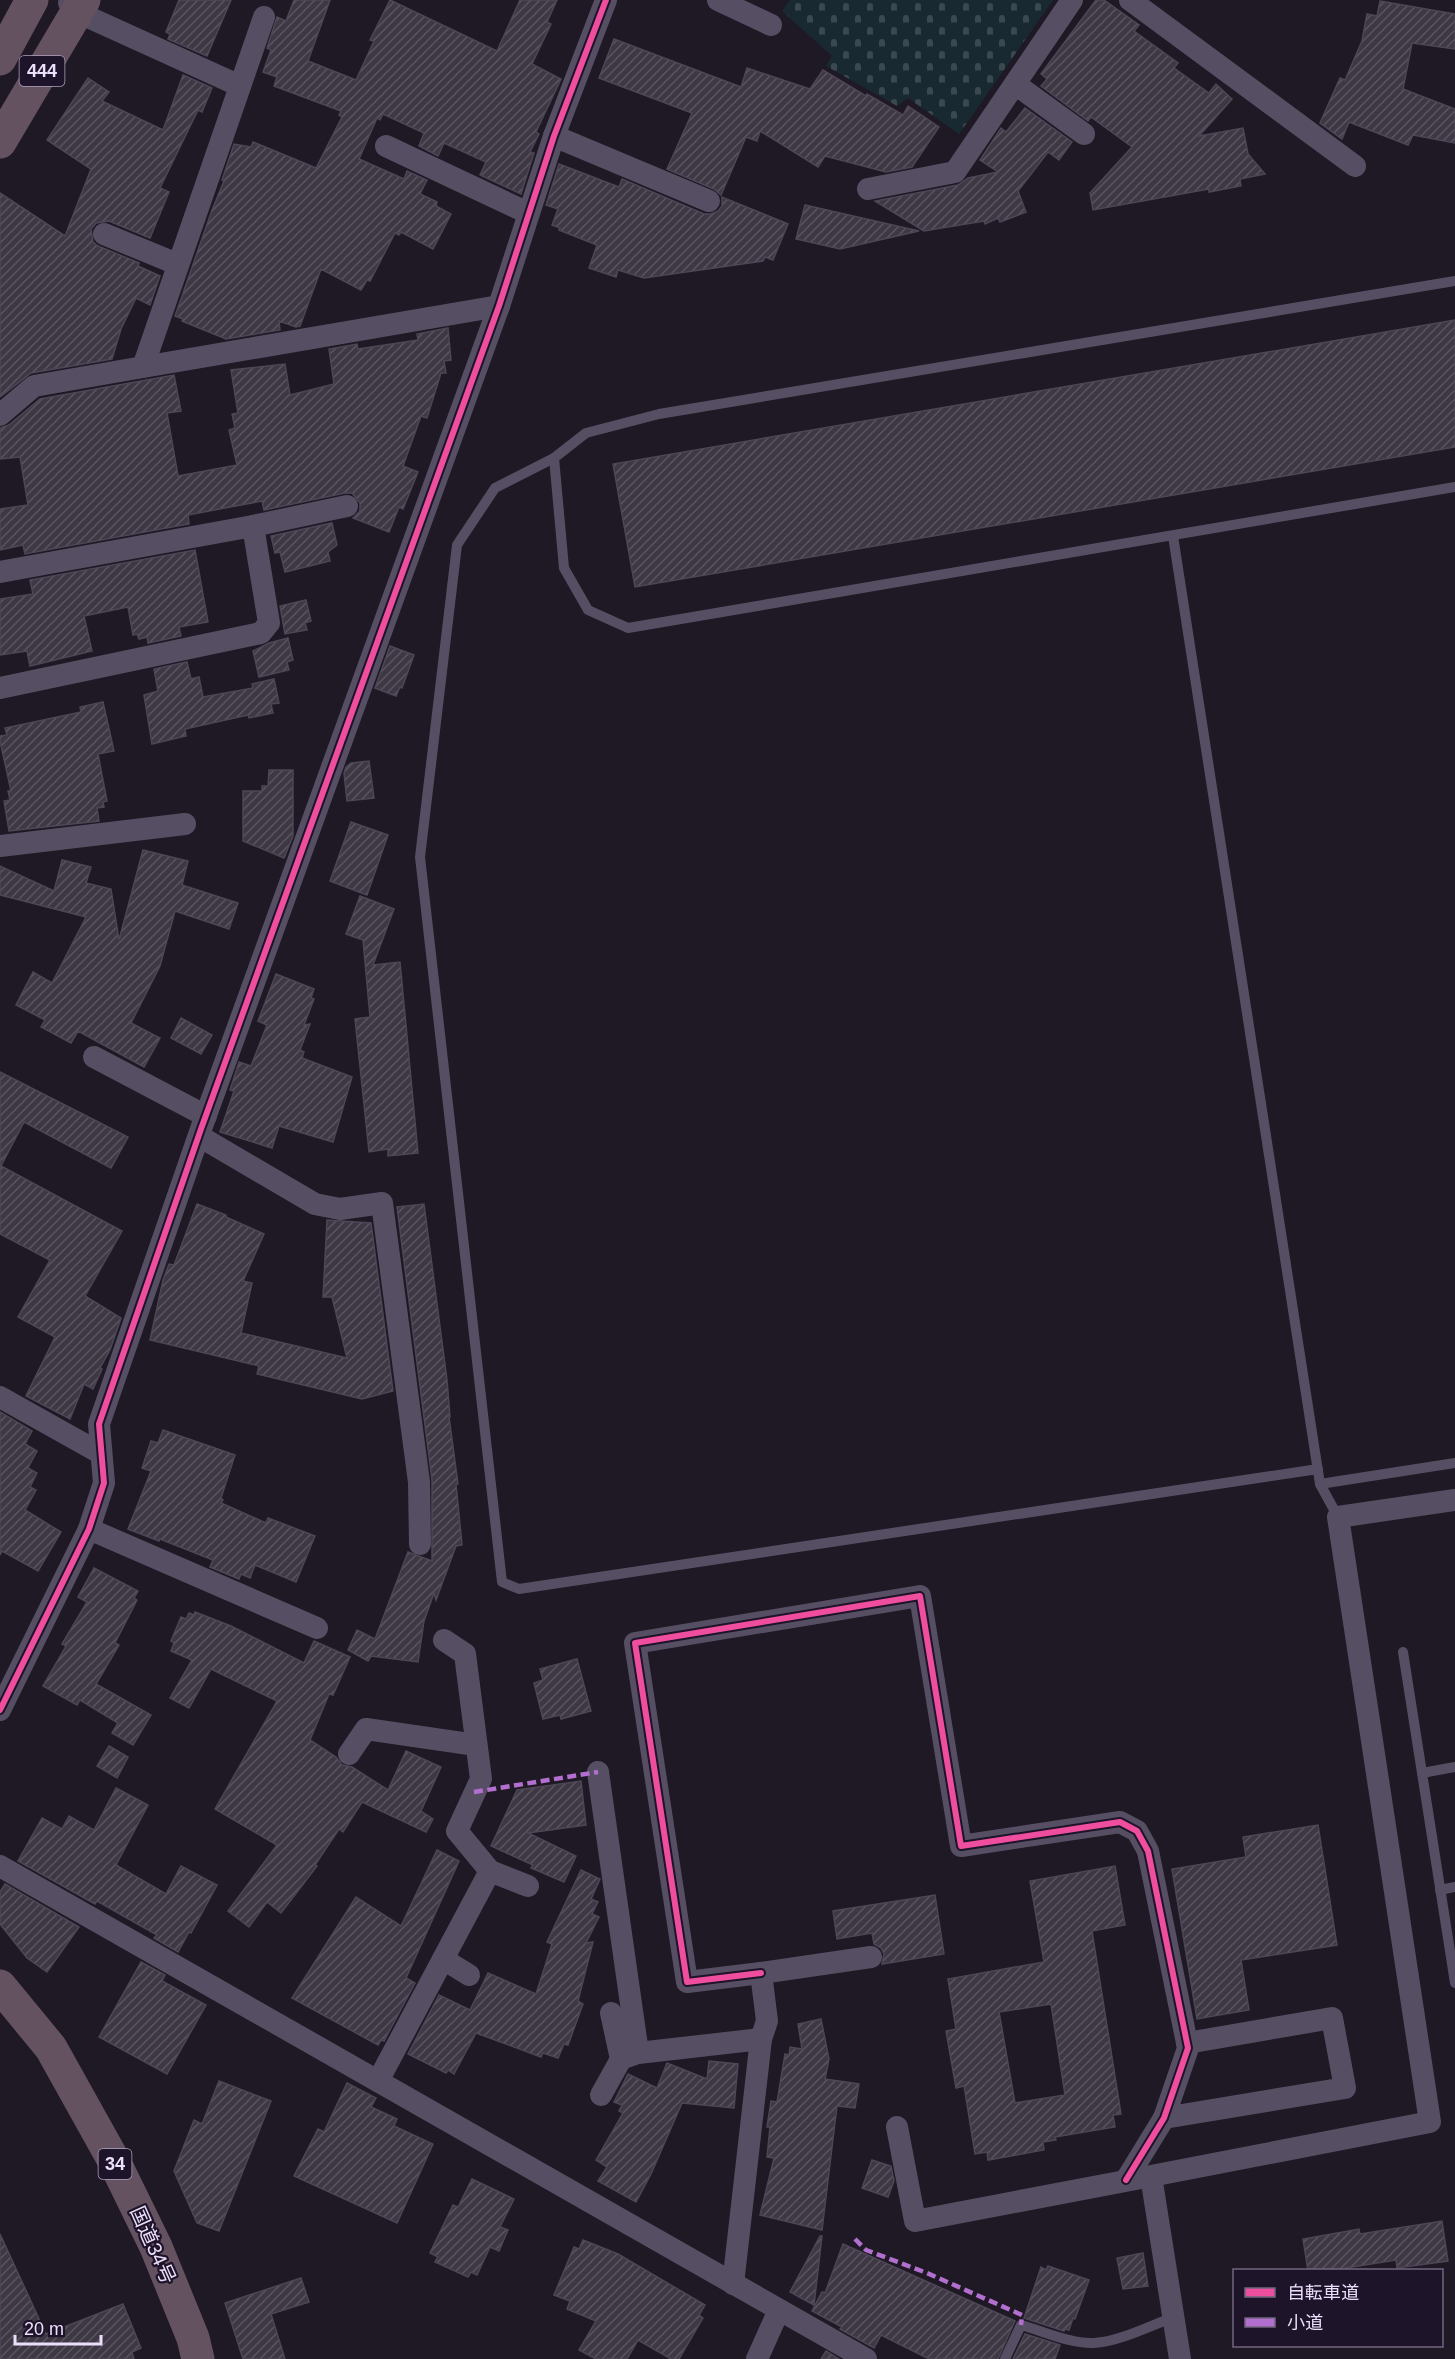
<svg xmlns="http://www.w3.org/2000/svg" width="1455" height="2359" viewBox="0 0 1455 2359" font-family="Helvetica,'Noto Sans JP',sans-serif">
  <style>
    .cemetery { fill: url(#cemetery-stones) }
    .building { fill: url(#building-hatch); stroke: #4e4556; stroke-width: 1.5; fill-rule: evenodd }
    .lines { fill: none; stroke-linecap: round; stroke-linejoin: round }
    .lane { stroke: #564f64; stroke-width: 10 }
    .street { stroke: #564f64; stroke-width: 22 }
    .highway { stroke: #655261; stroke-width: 33 }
    .quiet { stroke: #b36fd0; stroke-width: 4.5; stroke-dasharray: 9 4.5; stroke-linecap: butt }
    .cycleway-casing { stroke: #1e1429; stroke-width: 10 }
    .cycleway { stroke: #ef4d9e; stroke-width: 6 }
    .labels { text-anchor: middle; stroke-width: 4.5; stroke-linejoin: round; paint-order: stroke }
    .shield { fill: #1e1429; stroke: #aea2bd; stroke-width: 1.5 }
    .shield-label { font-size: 18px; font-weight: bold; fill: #ebdffc }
    .street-label { font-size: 20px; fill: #ebdffc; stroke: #1e1429 }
  </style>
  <defs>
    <pattern id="cemetery-stones" width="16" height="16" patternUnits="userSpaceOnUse" patternTransform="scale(1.5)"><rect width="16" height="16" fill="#182931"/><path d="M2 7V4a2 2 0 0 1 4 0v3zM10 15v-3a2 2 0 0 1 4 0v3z" fill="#3a4850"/></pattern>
    <pattern id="building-hatch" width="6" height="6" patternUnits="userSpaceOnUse" patternTransform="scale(1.5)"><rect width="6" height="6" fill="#3e3845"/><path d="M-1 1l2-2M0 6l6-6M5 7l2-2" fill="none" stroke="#5a5461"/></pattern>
  </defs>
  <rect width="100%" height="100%" fill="#1e1924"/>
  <path class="cemetery" d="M790,0H1053L959,134L908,98L897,106L826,66L832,56L782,11Z"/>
  <g class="building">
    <path d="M179,0H231L207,56L168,39L170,34L166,32Z"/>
    <path d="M294,0H330L308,61L356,80L374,41L370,40L390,0L497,51L520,0H557L547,22L551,24L532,64L561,79L536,132L539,134L530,152L534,153L521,194L480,175L486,162L444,143L438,156L419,146L424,133L383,114L380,120L377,118L359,159L404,179L407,171L427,180L420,194L437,202L436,206L451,214L433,249L401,232L399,235L395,233L370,281L367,280L361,290L321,269L300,326L296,327L279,321L280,330L226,339L182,321L183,319L175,316L212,210L224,181L222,180L234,144L251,147L253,142L316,168L342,117L339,115L341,111L274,86L277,77L263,72L271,50L267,48L277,17L286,21Z"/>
    <path d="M1096,0H1104L1139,25L1134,31L1178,63L1174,68L1209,93L1216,84L1232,99L1199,136L1243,128L1248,154L1265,174L1240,179L1241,186L1209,192V189L1093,210L1090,193L1132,147L1091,117L1088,121L1041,86L1047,79L1041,74Z"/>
    <path d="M1380,1L1455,14V49L1412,43L1403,89L1455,109V143L1413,135L1408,145L1349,122L1342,139L1320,123L1340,78L1345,80L1362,41L1367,14L1377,16Z"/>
    <path d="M614,39L741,87L747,68L810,89L823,70L866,96L867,94L903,115L908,106L939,127L912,167L886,172L825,156L818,167L760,131L757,141L746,137L721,195L714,189L667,169L692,113L599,78Z"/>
    <path d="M183,75L212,88L202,112L198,110L160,188L169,192L150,238L109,221L96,223L91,229L93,242L98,246L139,263L138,266L160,276L150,305L136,298L121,329L112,359L31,373L0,397V193L65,236L91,169L47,140L88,78L109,92L102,101L163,130Z"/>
    <path d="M1025,108L1072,142L1059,160L1048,152L1018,191L1026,212L1000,222L998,218L985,224L984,221L924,231L875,201L958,185L968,178L998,172L980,160L1001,128L1006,132Z"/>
    <path d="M559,164L619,187L622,179L704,214H711L718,211L722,206V197L788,224L773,260L765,257L763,261L644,278L618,270L616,277L589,268L597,245L559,230L560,228L552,225L558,209L546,205Z"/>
    <path d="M805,205L919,231L840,249L796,239Z"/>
    <path d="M1455,320V447L635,587L613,464Z"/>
    <path d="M448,328L451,360L444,361L446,373H441L427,418L421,416L403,466L418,472L403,509L399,507L389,532L353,518L360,511V503L352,493H345L264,510L262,501L188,515L189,524L25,554L23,545L0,550V509L28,505L20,457L0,459V428L9,425L40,399L174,375L181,411L167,413L178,476L237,465L229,430L235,428L232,414L238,413L231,370L285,364L290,395L334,384L329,349L357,344L358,349L418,340L417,334Z"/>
    <path d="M332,523L337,545L328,552L330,561L285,572L280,552L275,553L271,536Z"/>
    <path d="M195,550L208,622L179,627L181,636L148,643L147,637L139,639L137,634L133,635L128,607L84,616L92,651L30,666L27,651L0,655V599L33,594L30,580Z"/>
    <path d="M306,600L311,621L305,623L307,630L285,634L280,606Z"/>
    <path d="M288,638L293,660L287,662L289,670L259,677L253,651L269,643Z"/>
    <path d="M390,646L414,655L402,688L400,687L396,696L375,688Z"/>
    <path d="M187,662L191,679L199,677L203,697L253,688L252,684L274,679L279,703L271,704L273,713L249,718L248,715L185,729L186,736L152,744L144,695L158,691L154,669Z"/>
    <path d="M103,702L114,751L98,754L107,801L103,802L104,807L97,808L99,821L9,831L4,801L10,800L8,791H11L0,741V736L7,735L5,728L81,712L80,707Z"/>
    <path d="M369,761L374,798L347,801L344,773L346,767L351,763Z"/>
    <path d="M269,770H293V836L284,858L243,841V791H262V786H268Z"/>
    <path d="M351,822L388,835L367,895L330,881Z"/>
    <path d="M143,850L188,861L182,885L238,903L229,929L175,911L160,966L131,1023L160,1038L144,1067L78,1031L71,1043L41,1027L45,1020L16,1005L33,972L52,983L86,917L0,895V866L54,891L62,860L91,867L86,883L111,889L119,940Z"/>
    <path d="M360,896L394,909L373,965L400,962L418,1153L388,1156V1149L369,1152L355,1019L370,1017L363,940L346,934Z"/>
    <path d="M276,974L314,989L311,998L314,999L304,1025L310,1024L300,1050L304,1052L302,1058L352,1077L333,1142L279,1126L272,1148L220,1132L234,1091L230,1090L239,1062L251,1066L267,1025L258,1021Z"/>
    <path d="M181,1018L212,1035L201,1054L171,1038Z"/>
    <path d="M0,1072L128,1137L111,1168L24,1122L1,1166L122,1231L85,1296L121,1318L110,1350L100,1368L102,1369L93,1389L84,1384L70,1419L26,1396L55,1337L18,1317L50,1260L0,1234Z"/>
    <path d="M197,1204L226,1215V1217L264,1234L243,1281L252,1283L241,1333L347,1358L332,1297H323L327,1220L371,1223L393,1391L362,1399L257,1374L259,1366L150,1340L163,1280L169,1264L174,1265Z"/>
    <path d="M424,1204L447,1380L450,1417H449L458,1484H456L462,1545L456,1546L436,1600L434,1593L424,1621L418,1662L371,1656L368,1661L348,1650L357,1630L375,1639L408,1552L432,1561V1480L397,1207Z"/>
    <path d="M0,1412L32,1431L25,1444L37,1451L28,1468L37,1473L30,1487L36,1490L25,1510L61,1532L38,1571L2,1551L0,1555Z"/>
    <path d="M163,1430L235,1455L221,1498L223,1500L221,1503L266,1523L268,1518L315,1536L296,1582L255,1565L250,1578L241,1574L239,1579L210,1567L213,1560L160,1539L159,1541L128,1529L151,1471L142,1468L151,1441L158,1443Z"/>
    <path d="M94,1568L138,1591L134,1598L137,1600L115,1643L119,1645L96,1684L151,1715L133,1745L112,1733L118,1723L80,1700L77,1705L43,1686L66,1646L62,1644L87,1602L78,1597Z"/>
    <path d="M195,1612L231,1626L304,1663L314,1641L350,1657L333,1695L329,1694L310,1740L336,1757L342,1765L352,1767L388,1790L406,1751L441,1767L421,1811L433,1819L426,1832L362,1802L343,1832L339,1829L315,1865L317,1866L281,1913L267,1902L249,1927L228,1911L277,1845L215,1809L277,1701L211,1669L189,1708L170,1698L192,1660L171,1651L174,1643L171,1641L181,1617L186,1619L189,1613L194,1615Z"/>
    <path d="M577,1659L591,1711L561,1719L560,1715L543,1719L534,1683L543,1680L540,1669Z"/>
    <path d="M109,1746L128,1757L117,1778L97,1766Z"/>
    <path d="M581,1781L586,1825L528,1833L576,1856L564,1882L531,1868L533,1865L491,1846L517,1790Z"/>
    <path d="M116,1788L148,1805L116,1865L166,1894L181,1866L217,1885L191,1933L189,1932L178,1952L154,1938L157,1935L97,1901L95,1904L18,1861L42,1818L62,1829L69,1816L94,1830Z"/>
    <path d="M1318,1825L1337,1945L1241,1960L1249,2010L1197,2019L1172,1869L1246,1857L1243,1837Z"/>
    <path d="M437,1850L459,1861L406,1978L415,1983L384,2041L381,2040L378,2045L292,1998L356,1897L401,1926Z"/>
    <path d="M1115,1866L1125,1925L1092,1931L1121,2114L1113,2115L1115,2127L1055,2137L1056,2140L1043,2142L1044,2150L988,2160L987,2152L975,2154L964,2086L956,2088L946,2031L956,2029L948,1979L1044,1962L1030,1881ZM1051,2004L1065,2095L1015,2103L999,2012Z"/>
    <path d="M581,1870L600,1879L591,1899L598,1902L592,1914L599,1917L586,1943L593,1942L578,2001L583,2004L568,2045L564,2044L558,2058L543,2053L541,2057L476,2033L454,2074L448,2070L446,2073L408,2054L439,1995L470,2010L488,1973L536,1994L552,1944L547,1942Z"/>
    <path d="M5,1884L79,1927L47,1972L27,1958L0,1924V1892Z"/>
    <path d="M935,1895L944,1954L882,1964L884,1954L881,1948L874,1944L872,1933L837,1939L833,1911Z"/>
    <path d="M141,1962L165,1975L162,1981L206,2005L167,2074L99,2037Z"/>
    <path d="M821,2019L829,2059L825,2079L859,2084L855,2108L837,2106L822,2230L760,2215L774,2158L767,2157L770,2127H767L771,2101L777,2102L785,2054L789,2055L790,2047L802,2049L798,2024Z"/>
    <path d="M709,2061L738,2064L734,2108L682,2103L651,2174L636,2202L598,2181L607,2167L596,2160L623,2113L619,2111L622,2105L614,2102L628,2074L657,2088L667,2063L707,2079Z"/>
    <path d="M219,2081L271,2101L219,2231L197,2223L174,2171L194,2120L202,2124Z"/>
    <path d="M347,2083L376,2098L371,2107L397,2119L394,2126L433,2144L397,2223L294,2176L318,2129L324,2132Z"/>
    <path d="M872,2160L891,2166L894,2181L888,2197L862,2188Z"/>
    <path d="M472,2179L514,2199L500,2227L508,2230L499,2251L490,2247L477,2275L471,2272L468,2277L435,2262L438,2257L430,2253L453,2205L458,2207Z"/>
    <path d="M1442,2221L1448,2261L1397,2268L1396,2260L1346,2268V2271H1308L1303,2239L1359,2229L1360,2234Z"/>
    <path d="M0,2234L46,2334L123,2304L141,2348L132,2352L134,2359H0Z"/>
    <path d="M820,2236H822L814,2305L790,2292Z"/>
    <path d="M583,2240L618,2254L705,2305L699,2315L703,2318L679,2359H671L638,2340L627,2359H596L579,2350L596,2321L567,2309L570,2301L554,2295L574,2247L579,2249Z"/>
    <path d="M843,2244L1015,2321L998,2359H929L881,2335L874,2348L840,2329L842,2327L812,2311L822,2292L825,2293Z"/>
    <path d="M1143,2253L1148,2286L1123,2289L1117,2258Z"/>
    <path d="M1048,2266L1089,2280L1075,2319L1073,2318L1069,2330L1065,2329L1064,2331L1024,2318L1041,2267L1046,2270Z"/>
    <path d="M301,2278L309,2302L271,2314L285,2359H243L225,2303Z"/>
    <path d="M1025,2334L1060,2345L1055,2359H1013Z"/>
    <path d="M826,2351L839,2359H821Z"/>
  </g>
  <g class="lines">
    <g class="lane">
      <path d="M1455,281L659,414L586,433L554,458L564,568L588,610L628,628L1455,487"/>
      <path d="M554,458L495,488L457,545L420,857L502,1582L519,1589L1318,1469"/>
      <path d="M1173,536L1320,1484L1338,1517"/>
      <path d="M1320,1484L1455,1463"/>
      <path d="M1403,1652L1455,1983"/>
      <path d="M1422,1773L1455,1767"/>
      <path d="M1440,1890L1455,1887"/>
      <path d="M1005,2359L1021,2325C1043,2331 1070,2344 1094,2343C1118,2342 1150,2326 1174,2317"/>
    </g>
    <g class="street">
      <path d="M718,0L771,25"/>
      <path d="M1130,0L1355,166"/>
      <path d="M69,3L77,12L240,86"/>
      <path d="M264,17L143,367L499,306"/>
      <path d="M1015,84L1084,134"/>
      <path d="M554,136L709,201"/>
      <path d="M386,146L528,213"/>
      <path d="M868,189L955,172L1072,0"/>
      <path d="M104,234L177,264"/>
      <path d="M0,415L34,386L143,367"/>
      <path d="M253,526L347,506"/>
      <path d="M0,572L253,526L269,623L261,633L0,688"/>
      <path d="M0,846L185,824"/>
      <path d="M94,1057L206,1116"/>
      <path d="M199,1136L315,1204L340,1209L382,1203L419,1482L420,1544"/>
      <path d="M0,1397L100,1453"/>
      <path d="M89,1529L317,1628"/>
      <path d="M444,1640L465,1654L481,1779L457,1831L490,1871"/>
      <path d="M0,1710L89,1529L104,1483L99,1424L201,1129L499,306L554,136L606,0"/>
      <path d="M349,1754L366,1729L476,1745"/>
      <path d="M598,1772L638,2053L761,2039L733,2284"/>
      <path d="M0,1866L866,2359"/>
      <path d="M443,1959L469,1975"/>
      <path d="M761,1973L687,1982L635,1643L920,1596L961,1846L1120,1822L1137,1831L1148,1851L1188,2048L1164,2118L1126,2180"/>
      <path d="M611,2013L621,2059"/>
      <path d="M761,2039L767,2021L761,1973L871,1957"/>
      <path d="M378,2081L490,1871L528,1886"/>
      <path d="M601,2095L621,2059L638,2053"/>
      <path d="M1164,2118L1345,2088L1332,2018L1187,2043"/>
      <path d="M897,2127L915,2221L1141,2178"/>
      <path d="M757,2359L779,2310"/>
      <path d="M1180,2359L1151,2176L1430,2122L1338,1517L1455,1500"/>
    </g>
    <g class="highway">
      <path d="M0,59L32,0"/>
      <path d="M0,142L84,0"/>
      <path d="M0,1986L51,2048L114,2161L156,2247L193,2338L198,2359"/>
    </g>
    <g class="quiet">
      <path d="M474,1792L598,1772"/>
      <path d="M855,2239L866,2250L927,2273L1022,2315L1021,2325"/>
    </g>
    <defs>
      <g id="cycleway">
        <path d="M0,1710L89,1529L104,1483L99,1424L201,1129L499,306L554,136L606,0"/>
        <path d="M761,1973L687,1982L635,1643L920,1596L961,1846L1120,1822L1137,1831L1148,1851L1188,2048L1164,2118L1126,2180"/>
      </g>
    </defs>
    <use href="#cycleway" class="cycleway-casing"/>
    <use href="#cycleway" class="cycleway"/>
  </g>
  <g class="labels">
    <g class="shield">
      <rect x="19.5" y="56" width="45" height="30" rx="4.5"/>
      <rect x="98.5" y="2149" width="33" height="30" rx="4.5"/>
    </g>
    <g class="shield-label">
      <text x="42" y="77">444</text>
      <text x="115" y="2170">34</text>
    </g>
    <g class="street-label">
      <text transform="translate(153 2245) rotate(66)" y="7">国道34号</text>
    </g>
  </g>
  <rect x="1233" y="2269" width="210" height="78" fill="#1e1429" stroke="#70657d" stroke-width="1.5"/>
  <rect x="1245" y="2288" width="30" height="9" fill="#ef4d9e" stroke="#70657d" stroke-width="1.5"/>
  <text x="1287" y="2299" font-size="18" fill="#ebdffc">自転車道</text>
  <rect x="1245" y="2318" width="30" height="9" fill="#b36fd0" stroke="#70657d" stroke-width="1.5"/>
  <text x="1287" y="2329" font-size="18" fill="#ebdffc">小道</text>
  <path d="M15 2335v9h86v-9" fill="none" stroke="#ebdffc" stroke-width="3"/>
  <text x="24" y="2335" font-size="18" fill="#ebdffc" stroke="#1e1429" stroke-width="4.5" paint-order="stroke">20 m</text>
</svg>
